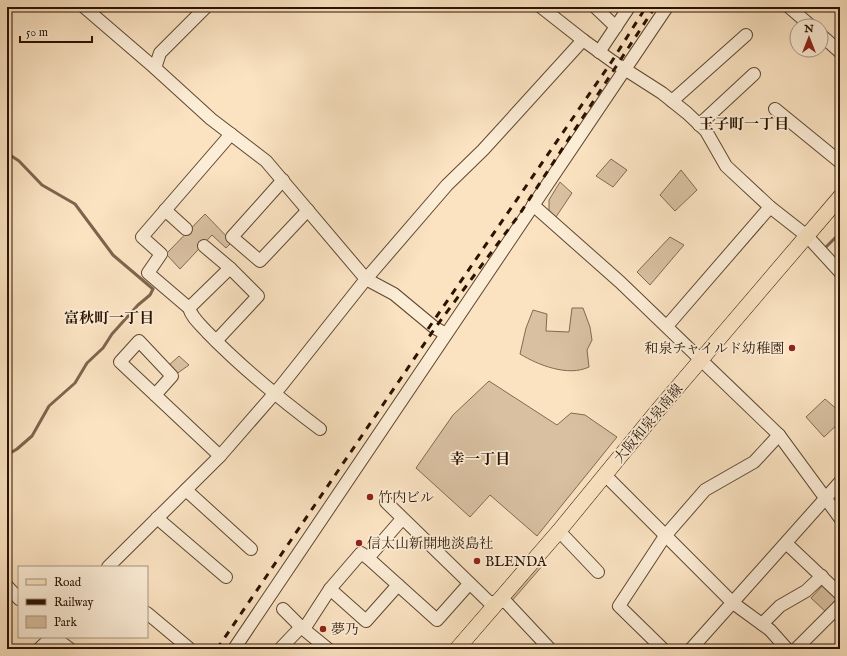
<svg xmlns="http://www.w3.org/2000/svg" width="847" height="656" viewBox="0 0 847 656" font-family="'IM FELL English','Noto Serif JP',serif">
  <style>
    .green { fill: #d8c0a1; stroke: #826a50 }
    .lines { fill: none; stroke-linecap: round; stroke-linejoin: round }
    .stream { stroke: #7d654d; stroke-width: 3 }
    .minor-casing { stroke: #5f4730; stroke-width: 14 }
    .major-casing { stroke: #2b1300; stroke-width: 16 }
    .minor { stroke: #fcedd7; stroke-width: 12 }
    .major { stroke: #fbe3c2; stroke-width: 15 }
    .rail { stroke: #2b1300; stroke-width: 3; stroke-dasharray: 7 7; stroke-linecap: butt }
    .poi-dot { fill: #8f2418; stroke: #fcedd7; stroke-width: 1.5 }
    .labels { text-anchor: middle; stroke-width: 3.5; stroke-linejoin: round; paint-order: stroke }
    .poi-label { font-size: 14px; fill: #2b1300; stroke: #fcedd7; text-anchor: start }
    .street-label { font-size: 14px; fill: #2b1300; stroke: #fcedd7 }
    .neighbourhood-label { font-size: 15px; font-weight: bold; fill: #2b1300; stroke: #fcedd7 }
  </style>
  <rect width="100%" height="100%" fill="#fbe3c2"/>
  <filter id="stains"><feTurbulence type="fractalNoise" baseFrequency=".005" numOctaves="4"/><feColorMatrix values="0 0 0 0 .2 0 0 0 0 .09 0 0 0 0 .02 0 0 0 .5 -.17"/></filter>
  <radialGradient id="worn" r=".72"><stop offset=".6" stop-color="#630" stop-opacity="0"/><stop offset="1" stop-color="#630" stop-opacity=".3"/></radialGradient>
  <g class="green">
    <path d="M611,159L627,170L613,187L596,176Z"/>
    <path d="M681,170L697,190L675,211L660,195Z"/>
    <path d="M560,182L572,193L556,217L549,211V200Z"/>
    <path d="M205,214L232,242L226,248L212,235L180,269L166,254Z"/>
    <path d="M670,237L684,245L650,285L637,272Z"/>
    <path d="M572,308H583L590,327L592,340L587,350L589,367C568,377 538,365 520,354L526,328L533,310L547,314L546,331L569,332Z"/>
    <path d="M179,356L189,365L175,375L168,366Z"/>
    <path d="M489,381L557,425L571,413L585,415L617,437L537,536L490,495L470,517L416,468L453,415Z"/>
    <path d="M825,399L840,412V422L824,437L806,417Z"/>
    <path d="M537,558L544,564L510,603L503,597Z"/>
    <path d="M824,584L840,599L827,613L811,598Z"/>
  </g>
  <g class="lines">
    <g class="stream">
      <path d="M7,153L19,161L42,185L75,204L113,255L153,289L150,295L138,305L112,334L103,348L87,363L75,383L49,406L32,436L17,449L7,455"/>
      <path d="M826,247L840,233"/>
    </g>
    <defs>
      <g id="minor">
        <path d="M84,7L155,68L211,119L266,161L366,279L394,294L435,328L446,334"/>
        <path d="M541,7L583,40L612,61L662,93L687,113L706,131L726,166L770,207L807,236L840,272"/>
        <path d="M595,7L616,27"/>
        <path d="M789,7L811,26"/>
        <path d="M821,35L840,52"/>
        <path d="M599,52L629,7"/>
        <path d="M155,68L160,53L206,7"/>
        <path d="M672,101L746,35"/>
        <path d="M775,109L840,162"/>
        <path d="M699,125L754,74"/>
        <path d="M231,134L142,237L161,254L148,273L189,308C192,318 200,324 207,332C242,368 280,399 320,429"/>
        <path d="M283,180L232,237L260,261L308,210"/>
        <path d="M533,205L620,282L779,435L840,518"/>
        <path d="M165,210L186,229"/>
        <path d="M204,246L230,268"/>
        <path d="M189,308L230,268L258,296L216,341"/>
        <path d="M667,326L770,207"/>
        <path d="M155,395L172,376L139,341L120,362L220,456"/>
        <path d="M605,475L733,603L770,630L787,649"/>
        <path d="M186,490L251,549"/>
        <path d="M386,502L489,602H506L550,649"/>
        <path d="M157,518L226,577"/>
        <path d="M559,531L598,572"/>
        <path d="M786,543L840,594"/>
        <path d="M368,558L398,585"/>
        <path d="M108,567L220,456L281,386L366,279L447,185L483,150L583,40"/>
        <path d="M7,586L19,599"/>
        <path d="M330,589L366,621L398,585L437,620L469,584"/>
        <path d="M283,609L301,627L328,649"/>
        <path d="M147,613L190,649"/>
        <path d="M762,624L780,606L806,591L822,576"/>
        <path d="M304,629L330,589L361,553L368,558L402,519"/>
        <path d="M54,637L70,649"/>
        <path d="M39,649L52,637"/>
        <path d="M234,649L667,7"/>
        <path d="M280,649L301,627"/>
        <path d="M663,649L619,606L665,536L705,490L754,462L779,435"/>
        <path d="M691,649L840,482"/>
        <path d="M796,649L840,605"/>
      </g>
      <path id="major" d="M457,649L559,531L658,410L840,197"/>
    </defs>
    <use href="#minor" class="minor-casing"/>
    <use href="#major" class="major-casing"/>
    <use href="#minor" class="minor"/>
    <use href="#major" class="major"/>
    <g class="rail">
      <path d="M428,329L612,61L646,7"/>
      <path d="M217,649L435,328L519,215L655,7"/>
    </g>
  </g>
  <g class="poi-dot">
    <circle cx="792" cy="348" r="4"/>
    <circle cx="370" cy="497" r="4"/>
    <circle cx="359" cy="543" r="4"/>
    <circle cx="477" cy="561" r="4"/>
    <circle cx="323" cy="629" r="4"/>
  </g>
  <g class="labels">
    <g class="poi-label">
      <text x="784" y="353" text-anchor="end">和泉チャイルド幼稚園</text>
      <text x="378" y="502">竹内ビル</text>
      <text x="367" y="548">信太山新開地淡島社</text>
      <text x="485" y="566">BLENDA</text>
      <text x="331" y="634">夢乃</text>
    </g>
    <g class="street-label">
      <text transform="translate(648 423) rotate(-50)" y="5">大阪和泉泉南線</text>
    </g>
    <g class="neighbourhood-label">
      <text x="744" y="129">王子町一丁目</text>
      <text x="109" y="323">富秋町一丁目</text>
      <text x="480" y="464">幸一丁目</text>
    </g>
  </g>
  <rect width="847" height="656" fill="none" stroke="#fbe3c2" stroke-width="24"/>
  <rect x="8" y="8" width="831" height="640" fill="none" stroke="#2b1300" stroke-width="2"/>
  <rect x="12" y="12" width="823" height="632" fill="none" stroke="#2b1300"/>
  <rect x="18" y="566" width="130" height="72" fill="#fcedd7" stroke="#a89681"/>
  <rect x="26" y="579" width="20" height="6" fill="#fbe3c2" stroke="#a89681"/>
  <text x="54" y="586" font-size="12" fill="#2b1300">Road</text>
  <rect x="26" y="599" width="20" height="6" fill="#2b1300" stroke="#a89681"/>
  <text x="54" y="606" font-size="12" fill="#2b1300">Railway</text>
  <rect x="26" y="616" width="20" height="12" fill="#d8c0a1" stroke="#a89681"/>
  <text x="54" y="626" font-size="12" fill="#2b1300">Park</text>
  <g transform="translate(809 38)"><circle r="19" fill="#fcedd7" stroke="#a89681"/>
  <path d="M0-3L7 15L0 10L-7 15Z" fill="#8f2418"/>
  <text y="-6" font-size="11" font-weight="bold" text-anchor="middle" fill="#2b1300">N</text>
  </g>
  <path d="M20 36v6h72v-6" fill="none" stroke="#2b1300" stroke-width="2"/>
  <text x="26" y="36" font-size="12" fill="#2b1300" stroke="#fcedd7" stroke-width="3" paint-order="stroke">50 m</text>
  <rect width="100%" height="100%" filter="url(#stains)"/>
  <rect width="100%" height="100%" fill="url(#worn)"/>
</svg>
